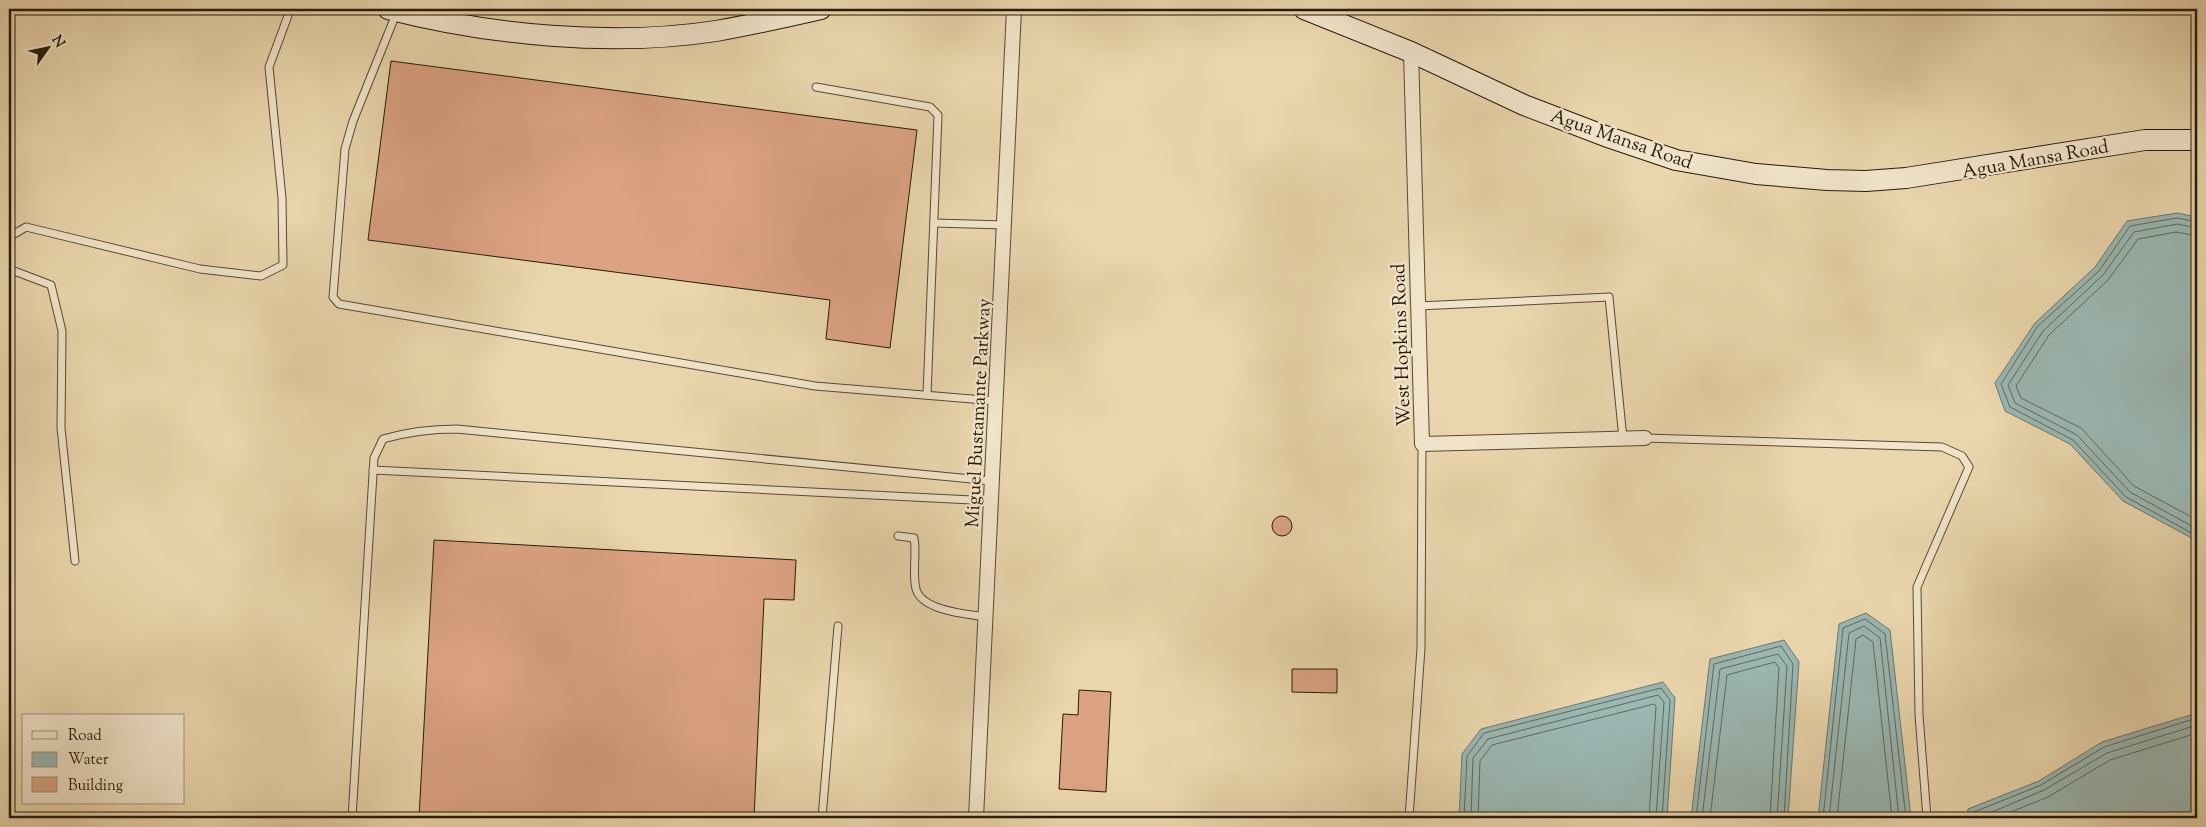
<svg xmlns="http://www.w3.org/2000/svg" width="2206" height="827" viewBox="0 0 2206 827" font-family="'Sorts Mill Goudy',serif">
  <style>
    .water { fill: #9ab7b2; stroke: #6c786f }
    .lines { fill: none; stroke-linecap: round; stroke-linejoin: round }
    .shore { stroke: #60685e; stroke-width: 1 }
    .building { fill: #dca383; stroke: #261a0a }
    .service-casing { stroke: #574933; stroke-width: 9 }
    .minor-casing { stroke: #574933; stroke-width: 16 }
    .secondary-casing { stroke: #261a0a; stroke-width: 22 }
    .service { stroke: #f1e4ca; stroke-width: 7 }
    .minor { stroke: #f1e4ca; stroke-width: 14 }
    .secondary { stroke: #f1e4ca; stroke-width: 20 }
    .labels { text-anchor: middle; stroke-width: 4.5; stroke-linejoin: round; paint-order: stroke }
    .street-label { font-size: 19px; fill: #261a0a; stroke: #f1e4ca }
  </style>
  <rect width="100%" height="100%" fill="#ead6ad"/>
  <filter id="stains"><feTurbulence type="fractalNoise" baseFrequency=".004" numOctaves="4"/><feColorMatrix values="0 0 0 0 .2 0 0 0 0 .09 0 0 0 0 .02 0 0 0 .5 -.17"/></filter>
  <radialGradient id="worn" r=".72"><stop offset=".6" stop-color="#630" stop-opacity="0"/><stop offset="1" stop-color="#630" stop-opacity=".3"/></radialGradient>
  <g class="water">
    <path d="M2177,213L2197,217V541L2123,501L2070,444L2005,411L1995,383L2035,323L2095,267L2127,221Z"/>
    <path d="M1866,613L1890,630L1911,818H1818L1839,624Z"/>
    <path d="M1784,640L1799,662L1788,818H1691L1710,659Z"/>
    <path d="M1663,682L1675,698L1667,818H1459L1462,754L1481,729Z"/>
    <path d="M2197,713V818H1967L1968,809L2039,781L2102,742Z"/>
  </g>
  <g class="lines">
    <g class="shore">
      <path d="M2197,222L2177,218L2130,226L2099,271L2038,326L2001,384L2010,407L2073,440L2126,497L2197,536"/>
      <path d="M2197,228L2177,224L2134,232L2103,275L2043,331L2008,385L2015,403L2077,435L2130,492L2197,529"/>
      <path d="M2197,236L2176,232L2138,239L2108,280L2049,335L2016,386L2021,398L2081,428L2134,486L2197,520"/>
      <path d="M1464,818L1467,756L1484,733L1661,688L1670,700L1662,818"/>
      <path d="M1471,818L1473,758L1488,739L1658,695L1664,702L1656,818"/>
      <path d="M1478,818L1480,761L1492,745L1654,704L1656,706L1649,818"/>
      <path d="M1696,818L1714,664L1781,646L1793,664L1784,818"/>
      <path d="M1702,818L1720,669L1778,654L1787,666L1777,818"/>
      <path d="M1710,818L1727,675L1775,662L1779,668L1770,818"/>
      <path d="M1823,818L1843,628L1865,619L1885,634L1906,818"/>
      <path d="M1829,818L1849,633L1864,626L1880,638L1899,818"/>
      <path d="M1837,818L1856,639L1863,635L1873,642L1892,818"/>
      <path d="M1972,818L1974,812L2041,785L2104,747L2197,718"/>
      <path d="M1978,818L2044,790L2107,753L2197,725"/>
      <path d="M1996,818L2048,797L2110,760L2197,733"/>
    </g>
  </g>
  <g class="building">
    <path d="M391,61L917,130L890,348L826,339L830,300L368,240Z"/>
    <circle cx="1282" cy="526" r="10"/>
    <path d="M434,540L796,560L794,600L764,599L754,818H419Z"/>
    <path d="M1292,669H1337V693L1292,692Z"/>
    <path d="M1079,690L1111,692L1106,792L1059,789L1063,714L1078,715Z"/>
  </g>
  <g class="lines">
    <defs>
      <g id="service">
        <path d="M396,14L353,121L345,149L333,297L339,304L815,386L996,401"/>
        <path d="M816,87L930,107L938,115L927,395"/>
        <path d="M934,223L1005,225"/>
        <path d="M9,237L26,227L200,269L261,276L283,265L282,198L269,67L289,13"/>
        <path d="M9,269L51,285L62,331L61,428L75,561"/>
        <path d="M1418,306L1609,297L1623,439"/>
        <path d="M1645,438L1942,447L1962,456L1969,467L1917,587L1919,715L1927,818"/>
        <path d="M373,470L992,501"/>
        <path d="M898,536L914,538C917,554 912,573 916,589C922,611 967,614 986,617"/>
        <path d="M352,818L374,458L383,439C407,432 431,429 457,429L992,481"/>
        <path d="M822,818L838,626"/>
        <path d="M1409,818L1421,648L1422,444"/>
      </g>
      <g id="minor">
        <path d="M1411,52L1422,444L1645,438"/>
        <path d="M976,818L1014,9"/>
      </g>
      <g id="secondary">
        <path d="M388,9C489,35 613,47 716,31C751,25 786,17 821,9"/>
        <path d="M1304,9L1411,52L1524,105L1605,136L1676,160L1756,174L1827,180L1866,181L1906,178L2145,140H2197"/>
      </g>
    </defs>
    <use href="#service" class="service-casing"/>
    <use href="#minor" class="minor-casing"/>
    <use href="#secondary" class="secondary-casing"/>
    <use href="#service" class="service"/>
    <use href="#minor" class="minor"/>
    <use href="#secondary" class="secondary"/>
  </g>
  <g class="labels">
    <g class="street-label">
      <text transform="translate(1622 138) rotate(19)" y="7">Agua Mansa Road</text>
      <text transform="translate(2035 158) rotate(-10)" y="7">Agua Mansa Road</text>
      <text transform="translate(1400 345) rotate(-92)" y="7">West Hopkins Road</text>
      <text transform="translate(977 413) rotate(-87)" y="7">Miguel Bustamante Parkway</text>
    </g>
  </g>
  <rect width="2206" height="827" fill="none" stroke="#ead6ad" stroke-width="30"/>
  <rect x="10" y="10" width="2186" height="807" fill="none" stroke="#261a0a" stroke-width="2.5"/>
  <rect x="15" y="15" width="2176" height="797" fill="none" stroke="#261a0a"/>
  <rect x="22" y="714" width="162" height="90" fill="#f1e4ca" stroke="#a0937d"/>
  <rect x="32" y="731" width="25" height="8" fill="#f1e4ca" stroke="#a0937d"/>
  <text x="68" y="740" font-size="15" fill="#261a0a">Road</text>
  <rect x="32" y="752" width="25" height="15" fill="#9ab7b2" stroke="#a0937d"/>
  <text x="68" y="764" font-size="15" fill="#261a0a">Water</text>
  <rect x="32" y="777" width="25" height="15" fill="#dca383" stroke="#a0937d"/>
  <text x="68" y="790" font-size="15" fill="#261a0a">Building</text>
  <g transform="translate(48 48) rotate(57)" stroke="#f1e4ca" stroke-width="4" paint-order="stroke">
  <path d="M0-4L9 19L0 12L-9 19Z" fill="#261a0a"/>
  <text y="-8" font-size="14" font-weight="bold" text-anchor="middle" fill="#261a0a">N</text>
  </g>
  <rect width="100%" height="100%" filter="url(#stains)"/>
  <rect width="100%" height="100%" fill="url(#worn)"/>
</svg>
